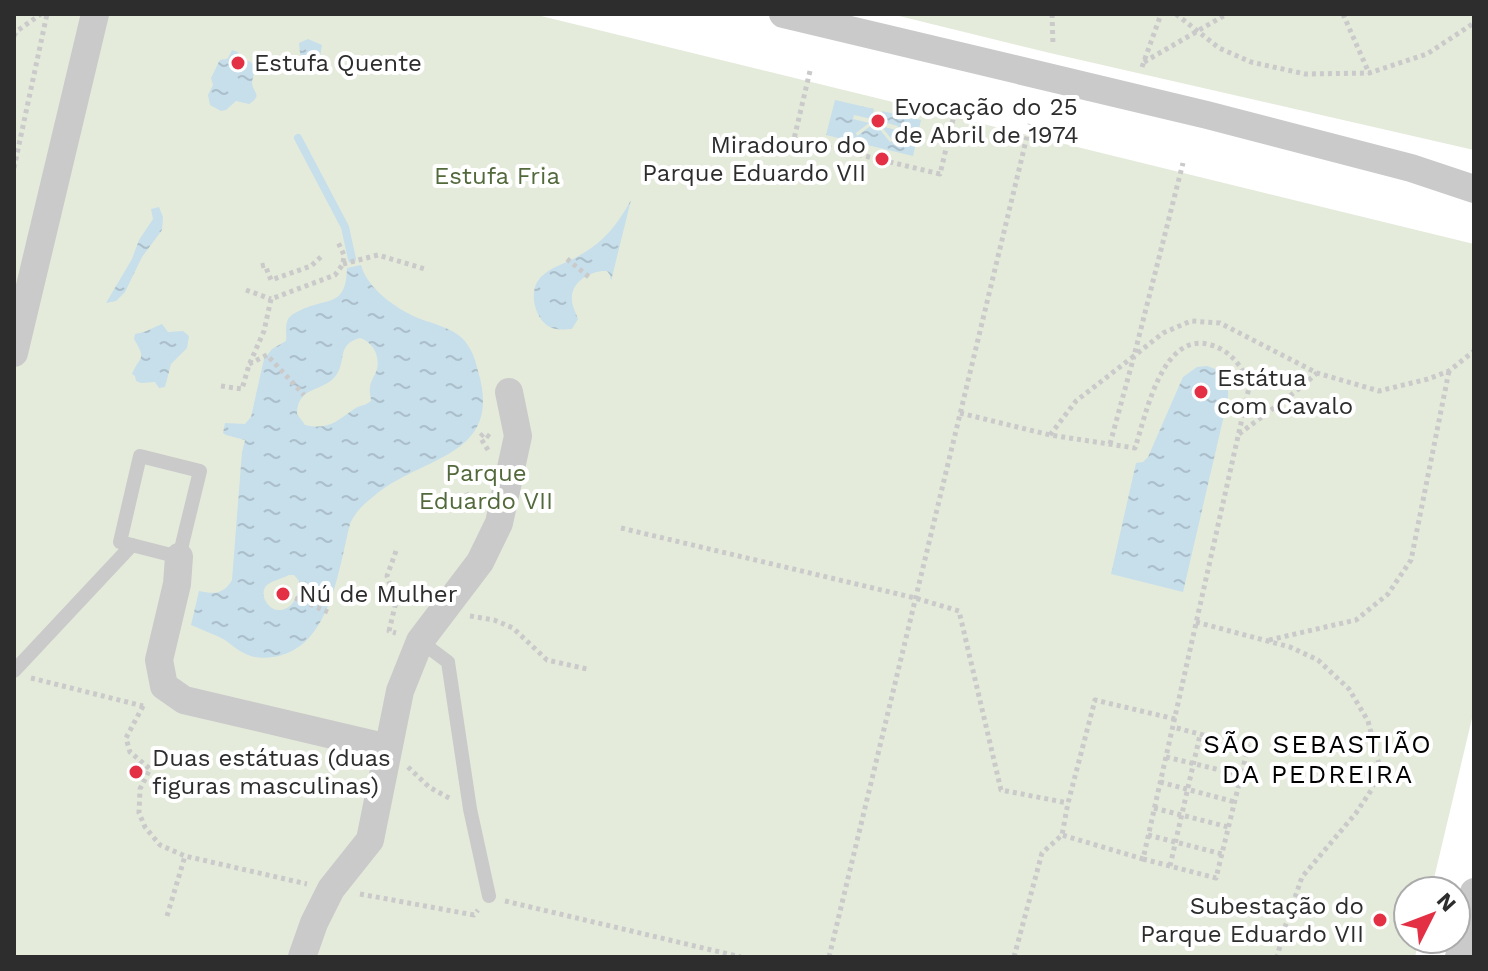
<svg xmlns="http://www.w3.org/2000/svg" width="1488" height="971" viewBox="0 0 1488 971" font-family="'Work Sans',sans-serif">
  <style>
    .green { fill: #e4ebdb }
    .water { fill: url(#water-ripples); fill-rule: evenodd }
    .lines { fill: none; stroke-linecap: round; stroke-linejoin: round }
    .stream { stroke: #c7deeb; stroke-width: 8 }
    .path { stroke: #cacaca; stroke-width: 5; stroke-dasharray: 4 4; stroke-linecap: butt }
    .lane { stroke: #cacaca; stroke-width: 14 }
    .street { stroke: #cacaca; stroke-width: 28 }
    .poi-dot { fill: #e43044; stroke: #fff; stroke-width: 3 }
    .labels { text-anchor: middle; stroke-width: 8; stroke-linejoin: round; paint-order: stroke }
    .poi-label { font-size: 24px; fill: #2d2d2d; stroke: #fff; text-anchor: start }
    .park-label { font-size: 24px; fill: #52693b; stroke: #fff }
    .neighbourhood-label { font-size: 26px; letter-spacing: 2px; fill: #000; stroke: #fff }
  </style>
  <defs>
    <pattern id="water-ripples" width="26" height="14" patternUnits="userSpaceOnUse" patternTransform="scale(2)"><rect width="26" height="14" fill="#c7deeb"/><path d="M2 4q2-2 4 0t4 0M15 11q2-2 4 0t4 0" fill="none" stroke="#abbfca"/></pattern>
  </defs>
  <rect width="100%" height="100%" fill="#fff"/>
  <g class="green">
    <path d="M14,14H533L1474,244V710L1431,891H1408V939H1419L1415,957H14Z"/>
    <path d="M891,14H1474V150L1050,53Z"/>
  </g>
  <g class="water">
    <path d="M308,39L322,45C320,55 320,66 311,72L303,69L301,63L299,43Z"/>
    <path d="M232,50L238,52L241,62L249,61L255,66C255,72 252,79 252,84C255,95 262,95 249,104L236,101L226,110L221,111L210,105L208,95L213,85L211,78C213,75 219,61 220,60C223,59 226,60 228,58Z"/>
    <path d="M835,100L874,109L872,119L854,115L853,119L869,123L856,133L857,136L873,124L876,125L890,142L893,141L881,126L896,130L898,126L880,121L882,111L921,120L913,156L826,135Z"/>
    <path d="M631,200L611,281L610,275L607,271C591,270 570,282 572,300C572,306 576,313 578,319L572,329C564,329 556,331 548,326C533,316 528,288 542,276C551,267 564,264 575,258C603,243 616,227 631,200Z"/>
    <path d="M159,207L163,217L162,230L142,257L125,292L116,301L106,303L132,259L139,240L153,219L151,209Z"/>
    <path d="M361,265C367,288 396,309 418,318C433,324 450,327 462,338C471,347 475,358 478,371C504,458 422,455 374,496C364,504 355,512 350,524C339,567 331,641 282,655C272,658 261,659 251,656C241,653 233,646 225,640C214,634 202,630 191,625L199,591C214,594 223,595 232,580L242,452L245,440L226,435L223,433L225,423L245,424L251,417L264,359L272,349L286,341C287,334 285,328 287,322C289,315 295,313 301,310C328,297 346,308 347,268ZM360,338C373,342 380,356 377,369C375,376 370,381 370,388C369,392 371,396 371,401C365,406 360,405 354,409C336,422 328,430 305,425L297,414C297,385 326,392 337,374C346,360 337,344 360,338ZM289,575H294L299,581C300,592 294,610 279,610C268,610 259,595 266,586C269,582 283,578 289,575Z"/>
    <path d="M162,324L168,332L183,331L189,336L187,348L171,364L165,387L159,388L155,382L141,383L136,381L135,376L132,374C140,355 147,361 134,339L135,334L144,332Z"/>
    <path d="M1207,366C1225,371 1229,381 1228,398L1183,592L1111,574L1136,463L1143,462L1148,457L1183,377L1197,367Z"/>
  </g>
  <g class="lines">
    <path class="stream" d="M298,138L345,227L352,259"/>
    <g class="path">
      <path d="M1052,14L1053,45"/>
      <path d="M1176,14L1219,48L1251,62L1305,74L1369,73L1427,54L1474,23"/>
      <path d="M1343,14L1369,73"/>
      <path d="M14,36L17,31L41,14"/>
      <path d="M1144,62L1227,14"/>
      <path d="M1142,67L1161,14"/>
      <path d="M810,71L794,139L940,174L956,107"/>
      <path d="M14,168L47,14"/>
      <path d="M567,259L589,277"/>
      <path d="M343,264L378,255L425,269"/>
      <path d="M261,266L265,265L271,280L311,266L323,255"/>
      <path d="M246,290L271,299"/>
      <path d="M249,364L267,355L304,395"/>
      <path d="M221,386L242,389L249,365L264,331L271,299L335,275L343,264L344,255L337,240"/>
      <path d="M960,413L1050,435L1135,448C1146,415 1162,330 1211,345C1231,351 1240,365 1250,383L1143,859L1062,835"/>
      <path d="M1239,434L1295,392L1317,373"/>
      <path d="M1050,435L1076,401L1134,356L1183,163"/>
      <path d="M1110,444L1134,356L1163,333L1191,321L1220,323L1317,373L1379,391L1428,379L1449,371L1474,351"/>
      <path d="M488,450L480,437L484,433L492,439"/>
      <path d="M466,493L475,509"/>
      <path d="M621,528L915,598L959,611L1001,790L1068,803"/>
      <path d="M396,551L387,576L396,602L389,631L396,633"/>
      <path d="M295,598L328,612"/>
      <path d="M470,616L494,620L513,628L547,660L587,669"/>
      <path d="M1196,622L1290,647L1318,660L1349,689L1368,721L1379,764L1372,789L1356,813L1302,877L1285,927L1277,957"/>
      <path d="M1269,640L1356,620L1388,594L1411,560L1449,371"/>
      <path d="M31,678L143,706L145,704"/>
      <path d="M143,706L126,738L130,752L150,769L140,789L139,813L145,827L160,845L185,856L307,884"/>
      <path d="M1166,757L1241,775"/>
      <path d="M408,767L429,787L451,799"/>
      <path d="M1160,782L1235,802"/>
      <path d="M1154,808L1228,827"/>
      <path d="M1148,835L1222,854"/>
      <path d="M1143,859L1216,878L1248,747L1173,727"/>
      <path d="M1170,866L1200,735"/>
      <path d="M360,894L474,915L478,910"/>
      <path d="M505,901L741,957"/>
      <path d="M167,916L185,856"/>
      <path d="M829,957L1030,124"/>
      <path d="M1014,957L1042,853L1062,835L1068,803L1095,700L1175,719"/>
    </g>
    <g class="lane">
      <path d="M140,456L200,471L179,557L120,542Z"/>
      <path d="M420,641L448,662L470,809L489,896"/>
      <path d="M14,671L132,545"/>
    </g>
    <g class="street">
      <path d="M783,14L1207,115L1411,168L1474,189"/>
      <path d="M14,353L95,14"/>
      <path d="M179,557L177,584L159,660L164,686L184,700L388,748"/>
      <path d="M302,957L314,923L331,889L370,840L400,691L420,641L480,562L499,523L518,436L509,392"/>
      <path d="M1459,957L1474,892"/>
    </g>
  </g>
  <g class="poi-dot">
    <circle cx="238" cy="63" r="8"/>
    <circle cx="878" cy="121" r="8"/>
    <circle cx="882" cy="159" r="8"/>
    <circle cx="1201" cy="392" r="8"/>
    <circle cx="283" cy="594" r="8"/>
    <circle cx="136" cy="772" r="8"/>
    <circle cx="1380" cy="920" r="8"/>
  </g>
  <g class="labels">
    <g class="poi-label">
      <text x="254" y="71">Estufa Quente</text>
      <text x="894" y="115">Evocação do 25<tspan x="894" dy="28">de Abril de 1974</tspan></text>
      <text x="866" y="153" text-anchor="end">Miradouro do<tspan x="866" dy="28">Parque Eduardo VII</tspan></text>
      <text x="1217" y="386">Estátua<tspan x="1217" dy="28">com Cavalo</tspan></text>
      <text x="299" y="602">Nú de Mulher</text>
      <text x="152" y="766">Duas estátuas (duas<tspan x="152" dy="28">figuras masculinas)</tspan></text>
      <text x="1364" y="914" text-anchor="end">Subestação do<tspan x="1364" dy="28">Parque Eduardo VII</tspan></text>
    </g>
    <g class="park-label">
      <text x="497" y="184">Estufa Fria</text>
      <text x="486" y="481">Parque<tspan x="486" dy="28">Eduardo VII</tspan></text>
    </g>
    <g class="neighbourhood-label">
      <text x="1318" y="753">SÃO SEBASTIÃO<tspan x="1318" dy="30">DA PEDREIRA</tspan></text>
    </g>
  </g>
  <rect width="1488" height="971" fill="none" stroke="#2d2d2d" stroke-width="32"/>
  <g transform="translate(1432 915) rotate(48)"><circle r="38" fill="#ffffff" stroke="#ababab" stroke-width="2"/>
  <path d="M0-6L14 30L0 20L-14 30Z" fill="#e43044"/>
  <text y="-12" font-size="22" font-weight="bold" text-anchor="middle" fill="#2d2d2d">N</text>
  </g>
</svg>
